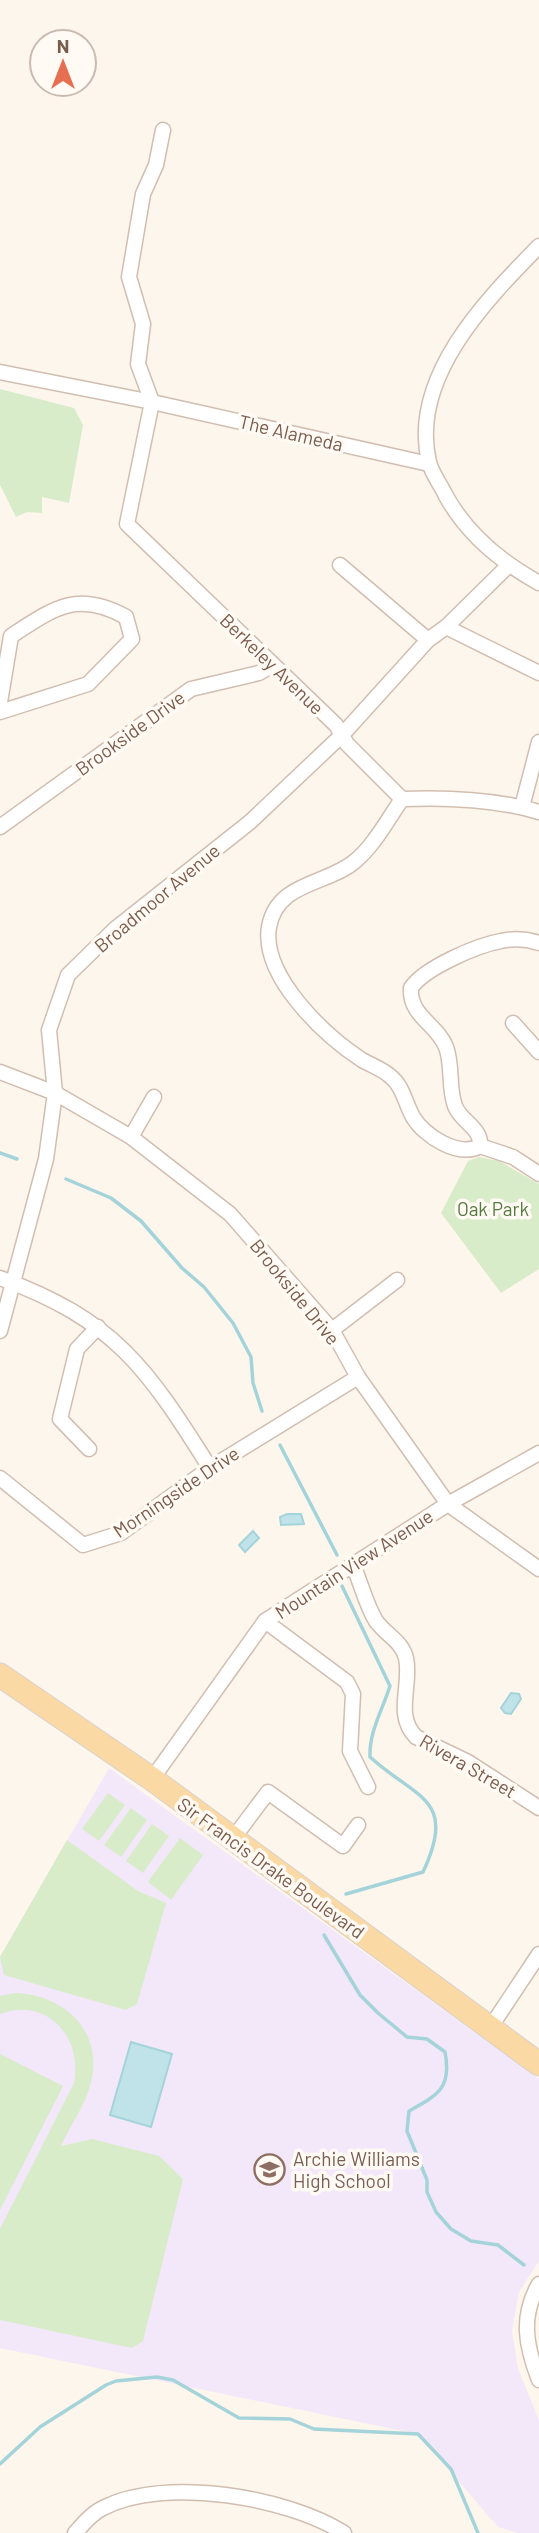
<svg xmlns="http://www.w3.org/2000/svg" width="539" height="2533" viewBox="0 0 539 2533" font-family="Barlow,sans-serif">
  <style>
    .education { fill: #f3e8fa }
    .green { fill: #d8ecc9 }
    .water { fill: #bfe3e8; stroke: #a5d3da; stroke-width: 2 }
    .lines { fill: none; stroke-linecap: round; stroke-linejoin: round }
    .stream { stroke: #a5d3da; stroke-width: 3.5 }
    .street-casing { stroke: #d1beb0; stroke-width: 17 }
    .primary-casing { stroke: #dad1cd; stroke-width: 25 }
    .street { stroke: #fff; stroke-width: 14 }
    .primary { stroke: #fbd9a5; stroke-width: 23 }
    .labels { text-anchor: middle; stroke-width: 7; stroke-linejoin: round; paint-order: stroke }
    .street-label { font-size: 19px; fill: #7a5c4d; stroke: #fffaf3 }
    .park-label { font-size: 19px; fill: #537a41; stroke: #fffaf3 }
    .education-label { font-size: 19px; fill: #785e54; stroke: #fffaf3; text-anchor: start }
  </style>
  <rect width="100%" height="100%" fill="#fdf6ec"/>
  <path class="education" d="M109,1768L539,2079V2261L519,2292L512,2331L518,2369L539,2420V2533H518L498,2527L418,2434L0,2348V1957Z"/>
  <g class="green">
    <path d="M0,389L74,408L83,425L69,503L42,497V513L27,512L16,517L0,485Z"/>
    <path d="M479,1157L499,1161L539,1184V1269L501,1293L441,1213L468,1161Z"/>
    <path d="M108,1793L125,1805L99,1841L82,1829Z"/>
    <path d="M131,1808L147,1820L121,1857L104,1845Z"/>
    <path d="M152,1824L169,1836L143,1873L126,1861Z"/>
    <path d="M180,1838L203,1855L171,1900L148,1882Z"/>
    <path d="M67,1840L138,1891L166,1903L137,2004L126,2010L4,1975L0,1957Z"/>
    <path d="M15,1993C63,1994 104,2031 91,2082C86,2105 70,2125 61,2146L92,2139L159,2156L183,2179L143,2341L132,2348L0,2320V2229L74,2083C83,2038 47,1996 0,2014V1996Z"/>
    <path d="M0,2054L63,2086L0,2210Z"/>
  </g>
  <g class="water">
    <path d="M287,1514H301L304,1524L281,1525L280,1517Z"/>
    <path d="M253,1531L259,1538L245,1552L239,1545Z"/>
    <path d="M511,1693L519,1694L521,1699L511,1714L505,1713L501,1708Z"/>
    <path d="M131,2042L172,2054L151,2127L110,2115Z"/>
  </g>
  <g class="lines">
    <g class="stream">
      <path d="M0,1153L17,1159"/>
      <path d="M66,1179L111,1198L141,1221L182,1268L204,1287L233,1323L251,1357L253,1383L262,1411"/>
      <path d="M280,1445L337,1555"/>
      <path d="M342,1586L390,1686C382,1711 369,1732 370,1757C416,1799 458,1798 423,1872L346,1894"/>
      <path d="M324,1935L360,1995L378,2013L407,2037L427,2039L445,2052C452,2088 438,2095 409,2111L407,2131L427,2180V2192L436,2212L451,2229L471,2241L498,2245L524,2265"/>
      <path d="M0,2464L40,2427L106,2385L116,2381L157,2377L173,2380L239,2418L290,2419L314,2429L418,2434L451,2469L478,2533"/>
    </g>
    <defs>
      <g id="street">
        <path d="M163,130L156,165L143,194L129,277L143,324L138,364L152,402L127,524L336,725L347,744L402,799C448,797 495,799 539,812"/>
        <path d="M539,246C486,300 409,378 429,462C432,474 441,485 446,496C467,534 501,562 539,583"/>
        <path d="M0,372L152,402L429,464"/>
        <path d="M340,565L428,640"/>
        <path d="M446,627L539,673"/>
        <path d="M0,702L11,636C54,608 77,590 126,617L132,639L88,684L0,712"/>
        <path d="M402,799C388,819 374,846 354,862C326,885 277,882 269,927C261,976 324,1035 362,1060C371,1065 382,1069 390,1076C403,1086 405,1103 413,1117C424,1136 459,1158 480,1146"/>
        <path d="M522,807L539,742"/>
        <path d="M0,827L191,689L259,673L271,666"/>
        <path d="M513,1023L539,1052"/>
        <path d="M0,1072L55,1093L131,1137L230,1214L332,1330L358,1377L448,1504L539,1569"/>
        <path d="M131,1137L154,1097"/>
        <path d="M480,1146C482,1128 461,1122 455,1106C448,1087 453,1065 446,1047C437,1024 409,1016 411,988C424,968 478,945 501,941C514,938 527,939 539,943"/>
        <path d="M480,1146L513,1157L539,1174"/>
        <path d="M0,1278C115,1320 147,1368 210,1468"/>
        <path d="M332,1330L397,1280"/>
        <path d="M0,1331L46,1159L55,1093L49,1030L68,975L115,929L250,822L342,735L428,640L446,627L508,566"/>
        <path d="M89,1449L60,1419L77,1349L98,1327"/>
        <path d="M0,1478L83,1545L121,1533L210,1468L358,1377"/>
        <path d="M353,1565C361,1583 366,1605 376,1621C386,1635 402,1641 406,1658C412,1685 394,1715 416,1737L468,1762L539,1808"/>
        <path d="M265,1621L347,1682L353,1694L350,1751L368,1787"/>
        <path d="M152,1779L265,1621L448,1504L539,1453"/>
        <path d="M232,1840L268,1792L343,1846L358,1825"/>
        <path d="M490,2028L539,1954"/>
        <path d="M539,2284C520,2317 526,2346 539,2380"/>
        <path d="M75,2533C83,2524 92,2513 103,2508C165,2476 287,2497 344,2533"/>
      </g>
      <path id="primary" d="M0,1675L152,1779L539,2064"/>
    </defs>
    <use href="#street" class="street-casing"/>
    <use href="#primary" class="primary-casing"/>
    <use href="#street" class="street"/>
    <use href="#primary" class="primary"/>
  </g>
  <defs>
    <symbol id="school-ring" viewBox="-11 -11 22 22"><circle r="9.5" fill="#fffaf3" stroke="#8d6e63" stroke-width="1.5"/><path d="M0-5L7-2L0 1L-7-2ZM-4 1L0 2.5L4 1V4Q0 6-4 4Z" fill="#8d6e63"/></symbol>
  </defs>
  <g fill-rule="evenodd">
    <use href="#school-ring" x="252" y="2152" width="35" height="35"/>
  </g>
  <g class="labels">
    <g class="street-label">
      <text transform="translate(291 433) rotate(13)" y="7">The Alameda</text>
      <text transform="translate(272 664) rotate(44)" y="7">Berkeley Avenue</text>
      <text transform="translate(130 733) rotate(-36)" y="7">Brookside Drive</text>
      <text transform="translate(157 898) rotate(-40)" y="7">Broadmoor Avenue</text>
      <text transform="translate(295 1292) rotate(51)" y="7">Brookside Drive</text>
      <text transform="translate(176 1492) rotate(-34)" y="7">Morningside Drive</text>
      <text transform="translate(354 1564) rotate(-33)" y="7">Mountain View Avenue</text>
      <text transform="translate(468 1766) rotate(30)" y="7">Rivera Street</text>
      <text transform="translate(271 1868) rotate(36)" y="7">Sir Francis Drake Boulevard</text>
    </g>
    <g class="park-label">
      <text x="493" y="1216">Oak Park</text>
    </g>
    <g class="education-label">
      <text x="293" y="2166">Archie Williams<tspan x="293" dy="22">High School</tspan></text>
    </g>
  </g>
  <g transform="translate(63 63)"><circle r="33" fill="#fffaf3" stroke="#cabbb1" stroke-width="2"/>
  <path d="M0-5L12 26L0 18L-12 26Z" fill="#e76f51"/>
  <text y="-10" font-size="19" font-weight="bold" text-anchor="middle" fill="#7a5c4d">N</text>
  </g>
</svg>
